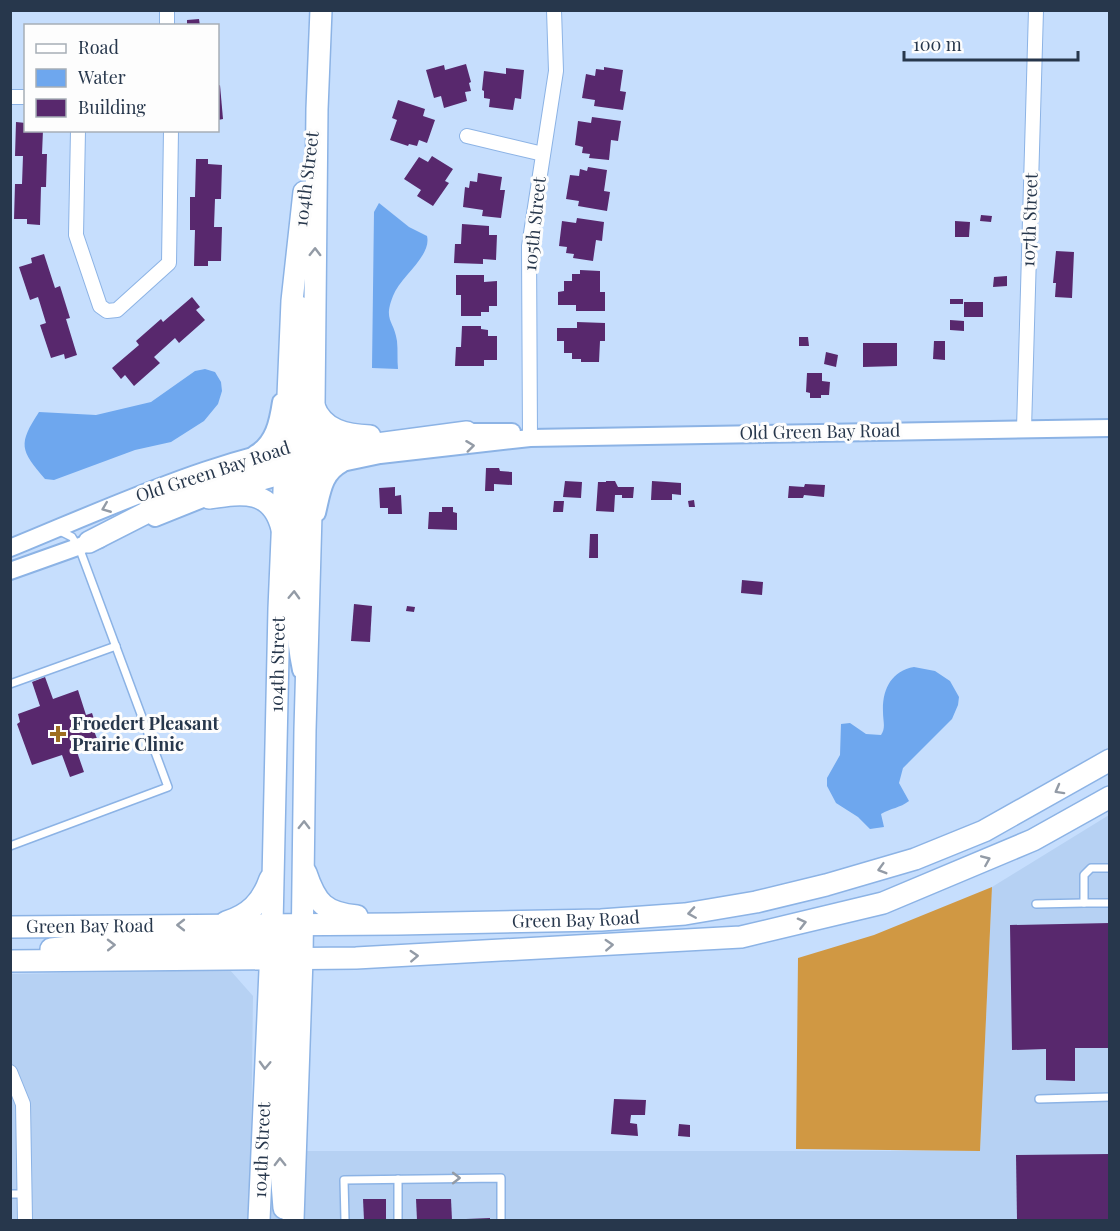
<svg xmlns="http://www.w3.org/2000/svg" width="1120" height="1231" viewBox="0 0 1120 1231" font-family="'Playfair Display',serif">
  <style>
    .built { fill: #b6d1f3 }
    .forest { fill: #d09843 }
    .water { fill: #6ea7ee }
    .building { fill: #58286d }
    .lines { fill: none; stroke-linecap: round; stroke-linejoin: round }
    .service-casing { stroke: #8cb3e5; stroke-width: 10 }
    .minor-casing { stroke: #8cb3e5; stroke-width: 16 }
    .tertiary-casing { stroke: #8cb3e5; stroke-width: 20 }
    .primary-casing { stroke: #8cb3e5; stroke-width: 24 }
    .service { stroke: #fff; stroke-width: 7 }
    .minor { stroke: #fff; stroke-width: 14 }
    .tertiary { stroke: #fff; stroke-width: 16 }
    .primary { stroke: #fff; stroke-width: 21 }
    .oneway { stroke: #939ba6 }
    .poi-dot { fill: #9e6e21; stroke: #fdfdfd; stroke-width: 2 }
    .labels { text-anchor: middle; stroke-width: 6; stroke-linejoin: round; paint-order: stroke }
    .street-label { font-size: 18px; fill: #27374c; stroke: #fdfdfd }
    .poi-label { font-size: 18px; font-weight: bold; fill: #27374c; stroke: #fdfdfd; text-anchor: start }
  </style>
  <rect width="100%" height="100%" fill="#c6defd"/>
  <path class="built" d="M1109,815V1220H11L10,974L230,970L253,996L251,1151H980L992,887Z"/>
  <path class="forest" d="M992,887L980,1151L796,1149L798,958L874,935Z"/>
  <g class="water">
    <path d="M379,203L409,227L427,236C432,256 400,277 393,296C383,321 394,320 397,341C398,350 397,360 398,369L372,368L374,212Z"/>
    <path d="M205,369L215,372L221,382L222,391L218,404L204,421L171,442L135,450L54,480L45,479C20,450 18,444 39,412L96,415L151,402L195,371Z"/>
    <path d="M914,667L935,671L950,681L959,697L958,705L952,719L903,768L899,783L909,801C900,808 891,808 881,814L884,827L870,829L858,817L836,803L827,786V778L840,755L841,724L850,723L866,734L881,735C886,728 883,721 883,712C882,690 891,671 914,667Z"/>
  </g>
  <g class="building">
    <path d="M199,19L200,26H187V20Z"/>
    <path d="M466,64L471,82L469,83L471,91L465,92L467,101L444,108L441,96L434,98L426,70L444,65L445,70Z"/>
    <path d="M604,67L623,70L620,91L626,92L623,110L594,106L595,100L582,98L586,74L595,76L596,69L604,70Z"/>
    <path d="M506,68L524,70L521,99L515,98L513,110L489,107L490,99L484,98V91L482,90L484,71L506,74Z"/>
    <path d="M220,85L223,119L218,120V86Z"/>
    <path d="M398,100L425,109L423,116L435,120L427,143L419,140L417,146L409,144L408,146L390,140L397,120L392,118Z"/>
    <path d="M592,117L621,121L618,141L611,140L609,160L589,158L590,154L582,153L583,147L575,145L578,121L591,123Z"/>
    <path d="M16,122L26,123V130H43L42,154H47L46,187H41L40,225L27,224V219H14L15,184H22L23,156H15Z"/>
    <path d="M432,156L453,169L445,181L449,183L433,206L417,196L421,190L404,179L419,157L428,162Z"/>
    <path d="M196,159H208V164L222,165L221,199H215L214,227H222L221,261H208V266H194L195,230H190V197H195Z"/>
    <path d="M588,167L607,170L604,191L610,192L607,211L578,206L579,201L566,199L570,175L579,176L580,169L587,171Z"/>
    <path d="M478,173L502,177L500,190H505L501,218L482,216L483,210L463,207L465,187L469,188L470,181L477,182Z"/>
    <path d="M981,215L992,216L991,222L980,221Z"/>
    <path d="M577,218L604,222L602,241L596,240L593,261L573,258L574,254L566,253L567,247L559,246L562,221L576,223Z"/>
    <path d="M955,221L970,222L969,237H955Z"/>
    <path d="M462,224L489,226V235H497L496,260L483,259V264L454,263L455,244H461Z"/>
    <path d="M1056,251L1074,252L1072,298L1055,297L1056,283H1053Z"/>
    <path d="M44,254L55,288L60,286L70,318L66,319L77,355L65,359L64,354L51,358L40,325L46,323L38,297L30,300L19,267L32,263L31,258Z"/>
    <path d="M580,270L600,271V292H605V311H576V305H558V292L564,291V281H572V274H580Z"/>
    <path d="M456,275H484V282L497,281V306H489V312H481V316H461V295H456Z"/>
    <path d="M1007,276V286L993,287L994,277Z"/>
    <path d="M192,297L200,307L196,310L205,320L179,343L175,338L154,357L160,363L134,386L125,375L121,379L112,368L139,345L136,341L161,319L163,322Z"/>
    <rect x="950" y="299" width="13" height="5"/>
    <rect x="964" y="302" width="19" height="15"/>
    <path d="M950,320L964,321V331L950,330Z"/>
    <path d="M577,322L605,323V341H600L599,362H581V359H572V353H564V341H557V328H577Z"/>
    <path d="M462,326H481V329L488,330V336H497V360H484V366H455L456,347H461Z"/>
    <path d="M799,337H808L809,346H799Z"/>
    <path d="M934,341H945V360L933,359Z"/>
    <path d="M863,343H897V366L863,367Z"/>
    <path d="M826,352L838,355L836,367L824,364Z"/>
    <path d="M807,373H822V381L830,382L829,395H821V398H810V393L806,392Z"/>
    <path d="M486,468H499L500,471L512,472V485L494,484V491H485Z"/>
    <path d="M565,481L582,482L581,498L563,497Z"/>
    <path d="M606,481H615L618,487H634L633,498H622V495H615L614,512L596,511L598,482H606Z"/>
    <path d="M652,481L681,483V495L672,494V500H651Z"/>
    <path d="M805,484L825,485L824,497L804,495L803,498H788L789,486L804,487Z"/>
    <path d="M395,487V496L401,495L402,514H388V508H380L379,488Z"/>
    <path d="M694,500L695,507H689L688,501Z"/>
    <path d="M554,501H564L563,512H553Z"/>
    <path d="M442,507H453V512L457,513V530L428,529L429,512H442Z"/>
    <path d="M590,534H598V558H589Z"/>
    <path d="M742,580L763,582L762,595L741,593Z"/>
    <path d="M354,604L372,606L370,642L351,641Z"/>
    <path d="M407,606L415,607L414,612L406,611Z"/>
    <path d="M45,677L53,699L78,690L86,715L92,713L96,725L92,726L98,741L76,749L84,772L70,777L62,755L32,765L17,724L20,722L18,714L40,706L32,682Z"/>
    <path d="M1110,923V1048H1075V1081L1046,1080V1049L1012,1050L1010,925Z"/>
    <path d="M614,1099L646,1100L645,1115H631L630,1123L637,1124L638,1136L611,1134Z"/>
    <path d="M679,1124L690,1125V1137L678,1136Z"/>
    <path d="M1110,1154V1220H1017L1016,1155Z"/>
    <path d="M363,1199H386V1220H364Z"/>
    <path d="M416,1199H451L452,1220H417Z"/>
    <path d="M490,1218V1220H466V1219Z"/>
  </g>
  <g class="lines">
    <defs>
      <g id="service">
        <path d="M10,684L116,646"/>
        <path d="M10,846L168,787L80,550L72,537L60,531"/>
        <path d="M1110,868H1091L1084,875V903H1110"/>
        <path d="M1036,904L1084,903"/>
        <path d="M1039,1099L1110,1097"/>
        <path d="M398,1179V1220"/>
        <path d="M10,1194H23"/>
        <path d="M345,1220L344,1180L501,1178V1220"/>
      </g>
      <g id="minor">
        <path d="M167,10V26"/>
        <path d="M10,97H26"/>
        <path d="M78,130L76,235L100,306L107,311L117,310L169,263L171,130"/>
        <path d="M467,136L543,154"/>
        <path d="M1024,429L1036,10"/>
        <path d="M530,438L529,246L556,71L554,10"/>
        <path d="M10,1072L23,1104L25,1220"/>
      </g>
      <g id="tertiary">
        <path d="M301,305L300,424L304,453"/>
        <path d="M454,432H512"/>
        <path d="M255,454C274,443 278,422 281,402"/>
        <path d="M295,462C300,485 297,509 296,531C295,578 291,624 301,670"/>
        <path d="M317,513C322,493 323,474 342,464"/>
        <path d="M155,518L205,498L285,475L380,455L530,438L1110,428"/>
        <path d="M10,548C118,504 237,447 354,437"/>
        <path d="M10,571L100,539"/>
      </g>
      <g id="primary">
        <path d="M314,406C323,431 347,435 370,436"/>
        <path d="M299,459L332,450L467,432"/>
        <path d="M209,498C242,493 272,488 282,529"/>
        <path d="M89,542L195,488L296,457"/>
        <path d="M306,873C316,903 325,913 357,916"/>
        <path d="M226,922C249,915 262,902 270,879"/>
        <path id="s1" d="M10,927L398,924L601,920L685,914L756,902L826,885L915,859L984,831L1110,760"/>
        <path d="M283,945L286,975L280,1159L284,1208"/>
        <path d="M51,949L88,945L258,942L283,939"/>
        <path d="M10,961L356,958L741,937L883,903L1033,840L1110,797"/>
        <path id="s2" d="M259,1220L272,925L279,609L292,301L304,192"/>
        <path d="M293,1220L302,958L305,730L314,406L317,109L321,10"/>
      </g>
    </defs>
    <use href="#service" class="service-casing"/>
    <use href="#minor" class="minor-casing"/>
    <use href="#tertiary" class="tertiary-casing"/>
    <use href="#primary" class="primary-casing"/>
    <use href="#service" class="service"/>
    <use href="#minor" class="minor"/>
    <use href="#tertiary" class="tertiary"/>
    <use href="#primary" class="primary"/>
  </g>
  <defs><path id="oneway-chevron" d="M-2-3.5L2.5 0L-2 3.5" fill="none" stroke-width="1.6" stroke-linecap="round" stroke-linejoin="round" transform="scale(1.5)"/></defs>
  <g class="oneway">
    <use href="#oneway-chevron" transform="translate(315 252) rotate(-89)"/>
    <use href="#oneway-chevron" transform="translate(470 446) rotate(-7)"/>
    <use href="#oneway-chevron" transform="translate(106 508) rotate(158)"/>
    <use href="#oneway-chevron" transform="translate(294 595) rotate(-88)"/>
    <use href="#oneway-chevron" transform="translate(1059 790) rotate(151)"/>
    <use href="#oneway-chevron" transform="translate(304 825) rotate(-89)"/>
    <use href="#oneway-chevron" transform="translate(986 860) rotate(-23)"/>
    <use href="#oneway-chevron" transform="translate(882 869) rotate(164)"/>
    <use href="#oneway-chevron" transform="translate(692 913) rotate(171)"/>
    <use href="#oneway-chevron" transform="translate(802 923) rotate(-14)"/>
    <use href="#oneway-chevron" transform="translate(181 925) rotate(180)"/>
    <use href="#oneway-chevron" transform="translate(111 945) rotate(-1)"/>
    <use href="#oneway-chevron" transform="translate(609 945) rotate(-3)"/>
    <use href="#oneway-chevron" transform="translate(414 956) rotate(-3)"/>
    <use href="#oneway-chevron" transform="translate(265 1065) rotate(92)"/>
    <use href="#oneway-chevron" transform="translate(280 1162) rotate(-91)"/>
    <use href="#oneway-chevron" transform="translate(456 1178)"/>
  </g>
  <path class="poi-dot" d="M55 725h6v6h6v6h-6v6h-6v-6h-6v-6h6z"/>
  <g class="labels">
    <g class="street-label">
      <text transform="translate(307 179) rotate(-83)" y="6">104th Street</text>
      <text transform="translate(1030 220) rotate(-88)" y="6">107th Street</text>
      <text transform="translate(535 224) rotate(-84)" y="6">105th Street</text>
      <text transform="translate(820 432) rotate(-1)" y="6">Old Green Bay Road</text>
      <text transform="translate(213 472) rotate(-18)" y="6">Old Green Bay Road</text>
      <text dy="6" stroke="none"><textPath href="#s2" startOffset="556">104th Street</textPath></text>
      <text dy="6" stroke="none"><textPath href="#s1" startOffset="566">Green Bay Road</textPath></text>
      <text dy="6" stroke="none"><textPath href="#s1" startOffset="80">Green Bay Road</textPath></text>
      <text dy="6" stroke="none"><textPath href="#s2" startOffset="70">104th Street</textPath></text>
    </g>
    <g class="poi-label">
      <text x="72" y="730">Froedert Pleasant<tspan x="72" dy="21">Prairie Clinic</tspan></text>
    </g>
  </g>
  <rect width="1120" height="1231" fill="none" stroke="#27374c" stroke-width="24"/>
  <rect x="24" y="24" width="195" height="108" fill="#fdfdfd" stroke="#a7aeb6" stroke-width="1.5"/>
  <rect x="36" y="44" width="30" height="9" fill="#ffffff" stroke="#a7aeb6" stroke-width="1.5"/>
  <text x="78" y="54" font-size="18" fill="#27374c">Road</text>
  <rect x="36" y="69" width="30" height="18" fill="#6ea7ee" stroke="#a7aeb6" stroke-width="1.5"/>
  <text x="78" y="84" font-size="18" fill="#27374c">Water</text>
  <rect x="36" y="99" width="30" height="18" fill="#58286d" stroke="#a7aeb6" stroke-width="1.5"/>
  <text x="78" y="114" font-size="18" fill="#27374c">Building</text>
  <path d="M904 51v9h174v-9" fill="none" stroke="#27374c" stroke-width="3"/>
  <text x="913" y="51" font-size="18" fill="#27374c" stroke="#fdfdfd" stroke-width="4.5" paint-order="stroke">100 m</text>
</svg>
